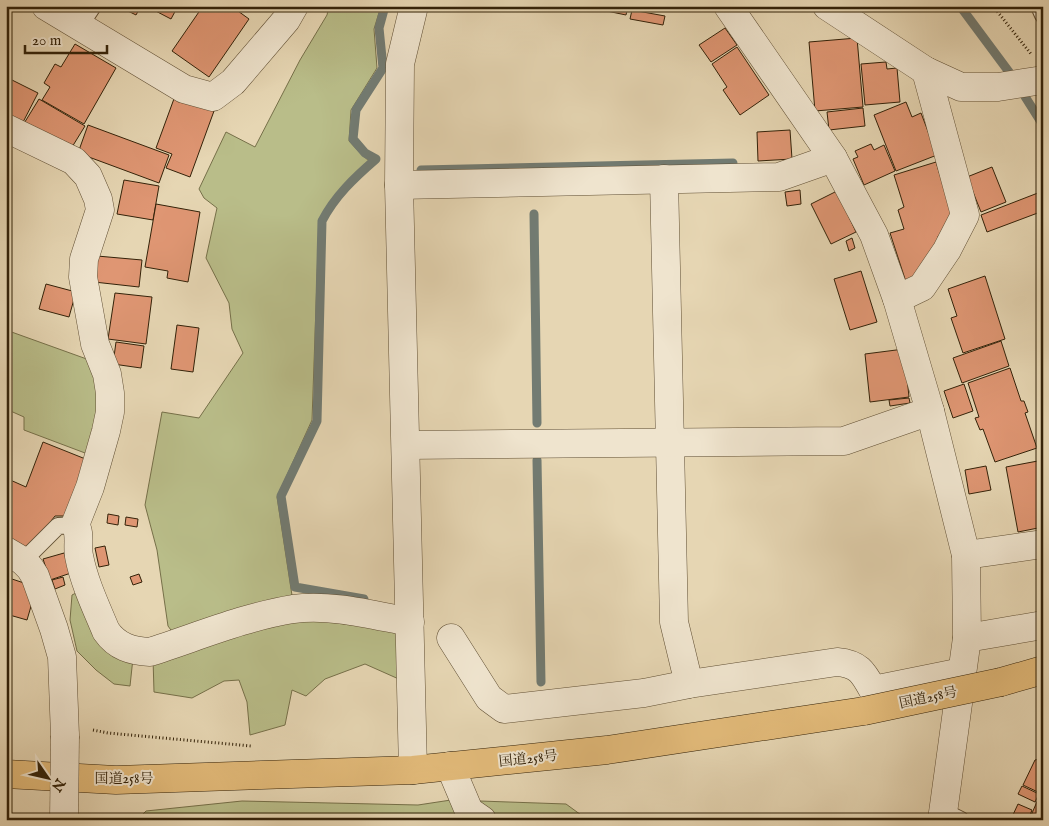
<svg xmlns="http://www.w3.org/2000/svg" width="1049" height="826" viewBox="0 0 1049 826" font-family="'IM FELL English','Noto Serif JP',serif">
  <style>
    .green { fill: #b9bd89; stroke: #767049 }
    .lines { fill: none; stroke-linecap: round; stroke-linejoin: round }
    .stream { stroke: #727b72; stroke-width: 9 }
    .building { fill: #df9673; stroke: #332209 }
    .service-casing { stroke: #604f34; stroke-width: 18 }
    .minor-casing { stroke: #604f34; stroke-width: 29 }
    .trunk-casing { stroke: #332209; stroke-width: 29 }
    .path { stroke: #332209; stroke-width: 3; stroke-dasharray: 1 2.5; stroke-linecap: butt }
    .service { stroke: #efe4ce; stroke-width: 16 }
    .minor { stroke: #efe4ce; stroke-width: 28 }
    .trunk { stroke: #e3bb7a; stroke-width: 28 }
    .minor-bridge-casing { stroke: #604f34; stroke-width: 29; stroke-linecap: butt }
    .trunk-bridge-casing { stroke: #332209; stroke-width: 29; stroke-linecap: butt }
    .minor-bridge { stroke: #efe4ce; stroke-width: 28 }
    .trunk-bridge { stroke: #e3bb7a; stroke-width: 28 }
    .labels { text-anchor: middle; stroke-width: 4; stroke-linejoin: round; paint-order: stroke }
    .street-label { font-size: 14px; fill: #332209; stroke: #efe4ce }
  </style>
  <rect width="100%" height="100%" fill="#e6d6b3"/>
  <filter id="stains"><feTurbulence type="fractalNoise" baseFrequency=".004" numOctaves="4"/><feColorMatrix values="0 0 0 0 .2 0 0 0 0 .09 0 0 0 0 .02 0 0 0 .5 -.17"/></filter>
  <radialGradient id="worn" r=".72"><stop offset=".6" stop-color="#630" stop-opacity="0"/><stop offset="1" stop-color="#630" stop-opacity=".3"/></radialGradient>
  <g class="green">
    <path d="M329,6H381L374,29L377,68L351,110L349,141L361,154L369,161C348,178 331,197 319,222L312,420L277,497L293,602L176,637L168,626L157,550L145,505L162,412L199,418L243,353L232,329L229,303L206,258L217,208L204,198L199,189L226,132L255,147L300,60L327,15Z"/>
    <path d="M6,330L95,362L102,379L93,456L24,430V417L6,409Z"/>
    <path d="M82,590L133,658L130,686L114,684L96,670L77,651L70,620L72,595Z"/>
    <path d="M292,617L398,631L401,680L365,664L325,679L306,696L292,690L285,725L250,735L247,702L239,680L224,681L192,698L154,692L153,658Z"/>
    <path d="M451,800L566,804L588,820H137L146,811L242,801L418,805Z"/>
  </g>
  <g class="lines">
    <g class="stream">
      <path d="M960,6L1012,76L1043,125"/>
      <path d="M421,170L733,163"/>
      <path d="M534,214L537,423"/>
      <path d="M537,460L541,682"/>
      <path d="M364,599L295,587L281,496L317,421L322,221C335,196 354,178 376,159L365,153L353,139L356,110L383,68L379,28L385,6"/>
    </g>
  </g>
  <g class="building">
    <path d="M118,6H141L136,15Z"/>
    <path d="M146,6H178L171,19Z"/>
    <path d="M203,6H231L249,19L209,77L172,51Z"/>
    <path d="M603,6H628L626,15L602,10Z"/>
    <path d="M632,10L665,16L663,25L630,19Z"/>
    <path d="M725,28L737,45L711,62L699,45Z"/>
    <path d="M857,38L863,107L815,111L809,42Z"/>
    <path d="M75,44L116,68L84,124L42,100L50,87L44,83L55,64L61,67Z"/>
    <path d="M737,47L769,95L740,115L723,90L727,87L712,64Z"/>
    <path d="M886,62L887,69L897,68L900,102L865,105L861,64Z"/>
    <path d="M6,77L38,93L21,126L6,119Z"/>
    <path d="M175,96L214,111L190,177L166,168L172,154L156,148Z"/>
    <path d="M39,99L85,126L69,152L23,125Z"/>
    <path d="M906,102L912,117L921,113L937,155L896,171L874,115Z"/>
    <path d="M863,108L865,126L829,130L827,112Z"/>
    <path d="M88,125L169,155L159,183L78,153Z"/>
    <path d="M790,130L792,159L758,161L757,132Z"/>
    <path d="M871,144L874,150L884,145L895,171L864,185L853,159L858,157L855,151Z"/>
    <path d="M936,162L954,220L950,232L938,236L942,249L907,285L890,233L904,229L898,210L904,207L894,175Z"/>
    <path d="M992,167L1006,202L981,212L967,177Z"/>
    <path d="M124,180L159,186L153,220L117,214Z"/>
    <path d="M800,190L801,204L787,206L785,192Z"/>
    <path d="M837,191L856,232L831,244L811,204Z"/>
    <path d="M1043,191V211L987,232L981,215Z"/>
    <path d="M156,204L200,212L188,282L167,278L168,271L145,267Z"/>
    <path d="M852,238L855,248L849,251L846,241Z"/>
    <path d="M97,256L142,260L139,287L94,282Z"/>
    <path d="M861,271L877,322L850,330L834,279Z"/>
    <path d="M985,276L1005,339L963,353L951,318L957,316L948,289Z"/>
    <path d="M46,284L76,292L69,317L39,309Z"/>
    <path d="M115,293L152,297L146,344L108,339Z"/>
    <path d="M177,325L199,328L193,372L171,369Z"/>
    <path d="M1001,341L1009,366L962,383L953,358Z"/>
    <path d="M116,342L144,346L141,368L113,364Z"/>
    <path d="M904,349L909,397L870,402L865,354Z"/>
    <path d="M1010,368L1021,401H1024L1028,412L1025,413L1037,448L995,462L983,429L980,430L975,418L979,417L968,383Z"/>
    <path d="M964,384L973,411L953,418L944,391Z"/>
    <path d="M909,398L910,403L890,406L889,400Z"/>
    <path d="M43,442L88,460L66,516H55L29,549L6,540L9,529L6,527V484L8,479L26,487Z"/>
    <path d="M1043,460V527L1018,532L1006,467Z"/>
    <path d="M986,466L991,490L969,494L965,470Z"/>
    <path d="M108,514L119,516L118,525L107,523Z"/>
    <path d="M126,517L138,519L137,527L125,525Z"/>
    <path d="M105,546L109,565L99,567L95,548Z"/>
    <path d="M64,553L71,573L50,580L43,559Z"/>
    <path d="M139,574L142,582L133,585L130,577Z"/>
    <path d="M63,577L65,585L55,589L52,580Z"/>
    <path d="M12,579L30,585L34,596L27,620L6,614V598Z"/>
    <path d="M1043,758V787L1040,793L1023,785L1035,760Z"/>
    <path d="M1022,786L1039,794L1035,802L1018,794Z"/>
    <path d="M1043,788V820H1029Z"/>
    <path d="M1018,804L1032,810L1028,820H1017L1012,817Z"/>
  </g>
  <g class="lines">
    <defs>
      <g id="service">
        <path d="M1039,6L1043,15"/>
        <path d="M79,27L93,6"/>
        <path d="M23,561L58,526L75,525"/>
        <path d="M943,811L961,820"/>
      </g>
      <g id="minor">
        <path d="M46,6L184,89L213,97L233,82L286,20L294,6"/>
        <path d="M728,6L833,158L874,235L897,299L930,411L966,555L967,638L942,820"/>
        <path d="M827,6L926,71L961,87H998L1043,80"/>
        <path d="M6,128L74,161L88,176L98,199L100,210L84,259L83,277L95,344L107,374L110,393V412L106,431L90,487L75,525C81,533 77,547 79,556C84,582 96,607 106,631C117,647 132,651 150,652C197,637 244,617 293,609C332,604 372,615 410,622"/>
        <path d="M664,179L674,622L689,684"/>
        <path d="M399,185L400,64L414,6"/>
        <path d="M897,299L922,287L947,250L965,215L926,71"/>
        <path d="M406,445L844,441L930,411"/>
        <path d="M6,551L23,561L30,568L35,576L54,629L62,657L65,736"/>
        <path d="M966,555L1043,544"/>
        <path d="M451,638L489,698L504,709L644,693L689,684L837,662C859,664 863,672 873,690L962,672"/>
        <path d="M967,638L1043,625"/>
        <path d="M450,766L469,811L482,820"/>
        <path d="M413,770L399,185L779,177L833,158"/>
      </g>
      <g id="trunk">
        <path d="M1001,682L1043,670"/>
        <path d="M6,774L116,780L413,770L607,750L864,711"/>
      </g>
    </defs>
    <use href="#service" class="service-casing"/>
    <use href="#minor" class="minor-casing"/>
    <use href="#trunk" class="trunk-casing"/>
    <g class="path">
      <path d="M993,6L1031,54"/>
      <path d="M93,730L108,733L251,746"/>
    </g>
    <use href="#service" class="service"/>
    <use href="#minor" class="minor"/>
    <use href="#trunk" class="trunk"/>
    <defs>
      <path id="minor-bridge" d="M64,820L65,736"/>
      <path id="trunk-bridge" d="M864,711L1001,682"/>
    </defs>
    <use href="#minor-bridge" class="minor-bridge-casing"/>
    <use href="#trunk-bridge" class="trunk-bridge-casing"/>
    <use href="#minor-bridge" class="minor-bridge"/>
    <use href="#trunk-bridge" class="trunk-bridge"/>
  </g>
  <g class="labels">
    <g class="street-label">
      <text transform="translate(928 697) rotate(-12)" y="5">国道258号</text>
      <text transform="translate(528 758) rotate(-6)" y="5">国道258号</text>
      <text x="124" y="783">国道258号</text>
    </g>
  </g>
  <rect width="1049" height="826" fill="none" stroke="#e6d6b3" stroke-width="25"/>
  <rect x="8" y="8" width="1034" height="811" fill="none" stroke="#332209" stroke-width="2.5"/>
  <rect x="12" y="12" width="1024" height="801" fill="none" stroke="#332209"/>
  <g transform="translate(48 778) rotate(124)" stroke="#efe4ce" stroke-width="4" paint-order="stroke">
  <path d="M0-4L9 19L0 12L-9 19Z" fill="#332209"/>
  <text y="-8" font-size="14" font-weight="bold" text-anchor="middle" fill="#332209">N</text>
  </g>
  <path d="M25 45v8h82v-8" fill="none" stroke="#332209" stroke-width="2.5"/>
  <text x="32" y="45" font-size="15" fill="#332209" stroke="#efe4ce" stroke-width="4" paint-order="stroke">20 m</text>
  <rect width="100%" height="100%" filter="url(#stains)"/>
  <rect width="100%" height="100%" fill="url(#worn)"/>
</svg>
